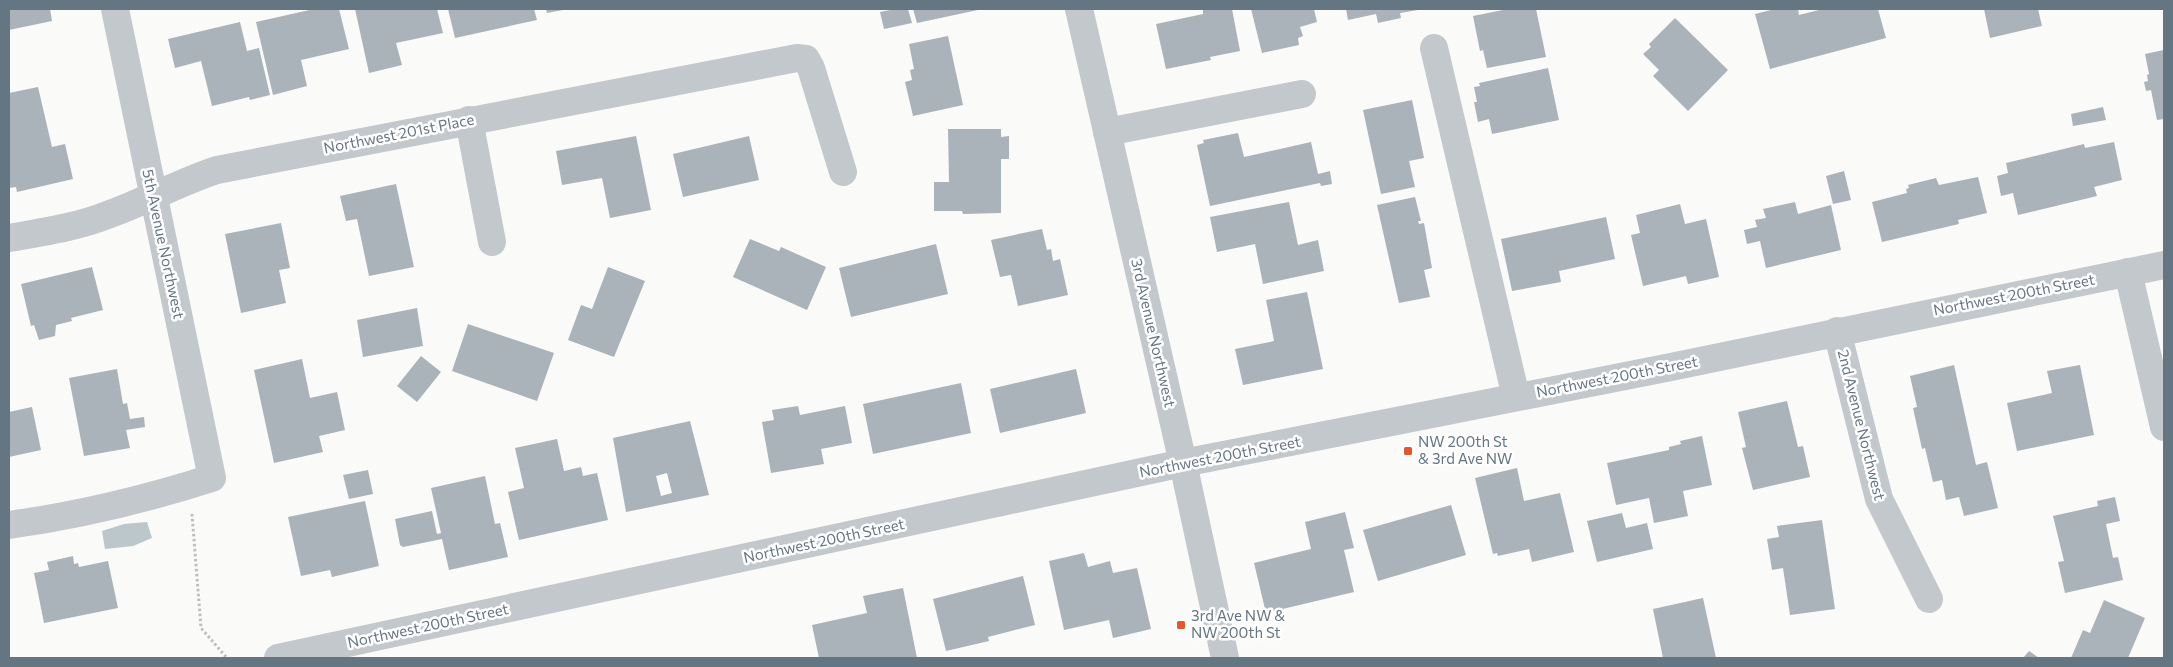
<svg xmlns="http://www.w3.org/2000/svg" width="2173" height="667" viewBox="0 0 2173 667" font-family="Commissioner,sans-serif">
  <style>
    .water { fill: #bbc7cb }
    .building { fill: #aab3b9; fill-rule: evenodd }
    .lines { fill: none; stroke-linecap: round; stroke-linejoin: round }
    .path { stroke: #bbbfc2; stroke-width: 3; stroke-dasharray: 2.5 2.5; stroke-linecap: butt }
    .minor { stroke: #c3c8cc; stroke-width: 28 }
    .poi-dot { fill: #e4572e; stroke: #fff; stroke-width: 2 }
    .labels { text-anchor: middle; stroke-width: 5; stroke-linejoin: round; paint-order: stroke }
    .street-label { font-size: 15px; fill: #657683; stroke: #fff }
    .poi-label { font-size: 15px; fill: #657683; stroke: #fff; text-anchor: start }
  </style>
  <rect width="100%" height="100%" fill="#fafaf8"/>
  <path class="water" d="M147,522L152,538L133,546L105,549L102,531L124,524Z"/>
  <g class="building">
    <path d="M9,9H50L52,21L9,30Z"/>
    <path d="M314,9H339L349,49L301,60L307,86L273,95L256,22Z"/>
    <path d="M355,9H437L443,33L396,43L402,65L369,73Z"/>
    <path d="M448,9H534L537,20L455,38Z"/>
    <path d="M546,9H562L563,10L547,13Z"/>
    <path d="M895,9H908L912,23L884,29L880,12Z"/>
    <path d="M913,9H978V10L917,23Z"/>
    <path d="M1210,9H1232L1240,51L1210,57L1211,60L1166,69L1156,24L1203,14V10Z"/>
    <path d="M1251,9H1314L1317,22L1300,27L1303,36L1298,38L1299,45L1262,53Z"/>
    <path d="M1346,9H1418V10L1400,13L1401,18L1378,23L1376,14L1348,20Z"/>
    <path d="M1508,9H1536L1546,57L1487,68L1483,50L1480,51L1473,16Z"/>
    <path d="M1775,9H1798L1799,15L1823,9H1878L1886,38L1770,69L1755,14Z"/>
    <path d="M1984,9H2038L2042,26L1990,38Z"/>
    <path d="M1675,18L1728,70L1688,111L1653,76L1659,70L1643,54L1651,47L1649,44Z"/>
    <path d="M240,22L247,51L259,48L270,95L250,100L249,97L212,106L201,61L175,68L168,39Z"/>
    <path d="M948,36L963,105L913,116L905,82L912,80L910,70L914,69L909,44Z"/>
    <path d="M2164,50V119L2157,120L2151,90L2146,91L2144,82L2148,81L2147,75L2149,74L2145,54Z"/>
    <path d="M1548,68L1559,120L1492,134L1489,119L1478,122L1474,102H1477L1474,87L1480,86L1479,83Z"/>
    <path d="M38,87L52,147L65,144L73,179L17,192L16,187L9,188V93Z"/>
    <path d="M1412,100L1424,158L1409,161L1415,187L1381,194L1363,110Z"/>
    <path d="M2103,107L2106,120L2073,126L2071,114Z"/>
    <path d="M948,129H1001V137L1009,136V159H1001V213L963,214L962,211H934V182H949Z"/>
    <path d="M1238,133L1244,157L1311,142L1318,174L1330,171L1332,184L1321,186L1320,183L1210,206L1197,145L1204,143L1203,140Z"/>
    <path d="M636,136L651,210L610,218L602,178L562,185L556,151Z"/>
    <path d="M749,136L759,180L683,197L673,154Z"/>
    <path d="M2114,142L2122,180L2094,187L2097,196L2018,215L2013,193L2001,196L1997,176L2008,173L2006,163L2084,144L2085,148Z"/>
    <path d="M1844,171L1851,200L1833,204L1826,176Z"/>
    <path d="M1978,177L1987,213L1958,220L1959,224L1882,242L1872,202L1907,193L1906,189L1909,188L1908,185L1936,178L1939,185Z"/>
    <path d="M396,184L414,267L369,276L357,219L346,221L340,196Z"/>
    <path d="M1415,197L1421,221H1418L1419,224L1424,223L1432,268L1424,270L1430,297L1399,303L1377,205Z"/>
    <path d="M1289,202L1298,245L1318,240L1324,271L1263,284L1255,244L1217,252L1210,217Z"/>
    <path d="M1795,202L1798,214L1831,205L1841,250L1766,268L1760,241L1747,244L1744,230L1757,227L1755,220L1766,218L1763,209Z"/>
    <path d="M1680,204L1685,224L1706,219L1719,277L1688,284L1686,276L1643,286L1631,235L1640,233L1636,215Z"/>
    <path d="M1606,217L1615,259L1559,271L1561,282L1512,291L1501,239Z"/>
    <path d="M281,223L290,268L279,270L286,303L241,313L225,234Z"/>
    <path d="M1042,229L1047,250L1051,249L1053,261L1060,259L1068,295L1018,306L1011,275L1000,277L991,240Z"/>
    <path d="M750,239L779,251L781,247L826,267L807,310L733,277Z"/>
    <path d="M936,244L948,294L851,317L839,268Z"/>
    <path d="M92,267L103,310L71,318L72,321L56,325L55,336L39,340L34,325L31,326L21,284Z"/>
    <path d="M608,267L645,281L614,357L568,340L581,305L592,309Z"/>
    <path d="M1307,292L1323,369L1243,385L1235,349L1274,341L1266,300Z"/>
    <path d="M417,308L423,346L363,357L357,320Z"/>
    <path d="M468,324L554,353L537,401L452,371Z"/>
    <path d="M421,356L441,372L417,402L397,386Z"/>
    <path d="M302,359L310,398L337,392L345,430L319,436L323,452L274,463L254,370Z"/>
    <path d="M1954,365L1976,465L1987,462L1998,508L1964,516L1959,497L1946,500L1942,480L1933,482L1925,448L1922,449L1913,408L1917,407L1910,376Z"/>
    <path d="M2080,365L2094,435L2017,451L2007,403L2052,393L2047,371Z"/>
    <path d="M117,369L123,404L127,403L130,419L144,417L145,427L126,430L130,448L84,456L69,378Z"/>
    <path d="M1076,369L1086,413L1000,433L990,389Z"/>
    <path d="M961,383L971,433L873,454L863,404Z"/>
    <path d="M1787,401L1798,447L1803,446L1810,477L1753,490L1742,448L1746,447L1738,412Z"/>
    <path d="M798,406L800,415L845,406L852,443L821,449L824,464L771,473L762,422L774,420L772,410Z"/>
    <path d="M32,407L41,450L9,457V412Z"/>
    <path d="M690,421L709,495L626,512L613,438ZM667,473L672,493L661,496L656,476Z"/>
    <path d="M1702,436L1712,485L1683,491L1688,516L1654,523L1649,498L1616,505L1607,463L1669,450V447L1681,444L1680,441Z"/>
    <path d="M557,439L564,471L581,467L583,476L597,473L608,520L519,540L508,492L524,488L515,448Z"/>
    <path d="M1517,468L1524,501L1560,493L1574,552L1532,562L1529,549L1498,556L1497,553L1493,554L1475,478Z"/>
    <path d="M368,470L373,494L349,499L343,475Z"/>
    <path d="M485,476L495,524L500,523L508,557L449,570L442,539L403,547L400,545L395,519L432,511L437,534L441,533L431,488Z"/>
    <path d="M2115,497L2120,521L2106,524L2113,558L2118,557L2123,580L2065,593L2058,562L2064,561L2053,516L2098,506L2097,501Z"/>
    <path d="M365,501L379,566L332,577L330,570L301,576L288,517Z"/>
    <path d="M1451,505L1466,555L1378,581L1363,530Z"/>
    <path d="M1345,512L1354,548L1344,550L1354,592L1266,613L1254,563L1311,549L1305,522Z"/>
    <path d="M1622,513L1626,528L1647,523L1653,549L1597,562L1587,521Z"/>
    <path d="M1822,520L1835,609L1790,615L1783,568L1772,570L1767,539L1779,537L1777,526Z"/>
    <path d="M1084,553L1088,567L1110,561L1113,573L1137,568L1151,629L1113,638L1109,620L1064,630L1049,561Z"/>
    <path d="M73,556L74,564L78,563L79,567L108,561L118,608L44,623L34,573L49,570L47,562Z"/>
    <path d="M1023,576L1035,625L988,637L989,641L946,651L933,599Z"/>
    <path d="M903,588L917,658H819L812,625L867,613L863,596Z"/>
    <path d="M1703,598L1716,658H1663L1653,609Z"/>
    <path d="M2104,600L2145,618L2128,658H2071L2083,630L2090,633Z"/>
    <path d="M2029,651L2039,658H2023Z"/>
  </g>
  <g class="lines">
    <path class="path" d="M192,514L201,628L227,658"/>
    <g class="minor">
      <path d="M1079,9L1183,463L1225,658"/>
      <path d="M1434,48L1516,397"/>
      <path d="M469,120L492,242"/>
      <path d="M1107,132L1302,94"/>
      <path d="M9,238C43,232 78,227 110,214C146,201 180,182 217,170L797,58L806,59L811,68L843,172"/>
      <path d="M2128,272L2164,427"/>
      <path d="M1837,331L1879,499L1929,599"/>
      <path d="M9,525C80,515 143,500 212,478L115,9"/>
      <path d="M278,658L1183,463L1671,367L2164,265"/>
    </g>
  </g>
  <g class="poi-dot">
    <rect x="1403" y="446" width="10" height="10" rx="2.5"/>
    <rect x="1176" y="620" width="10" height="10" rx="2.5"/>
  </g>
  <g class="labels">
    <g class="street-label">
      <text transform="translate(399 134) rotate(-11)" y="5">Northwest 201st Place</text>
      <text transform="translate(163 244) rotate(78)" y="5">5th Avenue Northwest</text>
      <text transform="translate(2014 295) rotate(-11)" y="5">Northwest 200th Street</text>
      <text transform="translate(1153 333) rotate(77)" y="5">3rd Avenue Northwest</text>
      <text transform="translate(1617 377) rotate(-11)" y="5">Northwest 200th Street</text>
      <text transform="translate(1861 425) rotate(76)" y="5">2nd Avenue Northwest</text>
      <text transform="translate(1220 457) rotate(-11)" y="5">Northwest 200th Street</text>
      <text transform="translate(824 541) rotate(-12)" y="5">Northwest 200th Street</text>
      <text transform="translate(428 626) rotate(-12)" y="5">Northwest 200th Street</text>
    </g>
    <g class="poi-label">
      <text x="1418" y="447">NW 200th St<tspan x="1418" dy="17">&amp; 3rd Ave NW</tspan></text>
      <text x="1191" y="621">3rd Ave NW &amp;<tspan x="1191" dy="17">NW 200th St</tspan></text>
    </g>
  </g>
  <rect width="2173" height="667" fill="none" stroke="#657683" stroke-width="20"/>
</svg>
